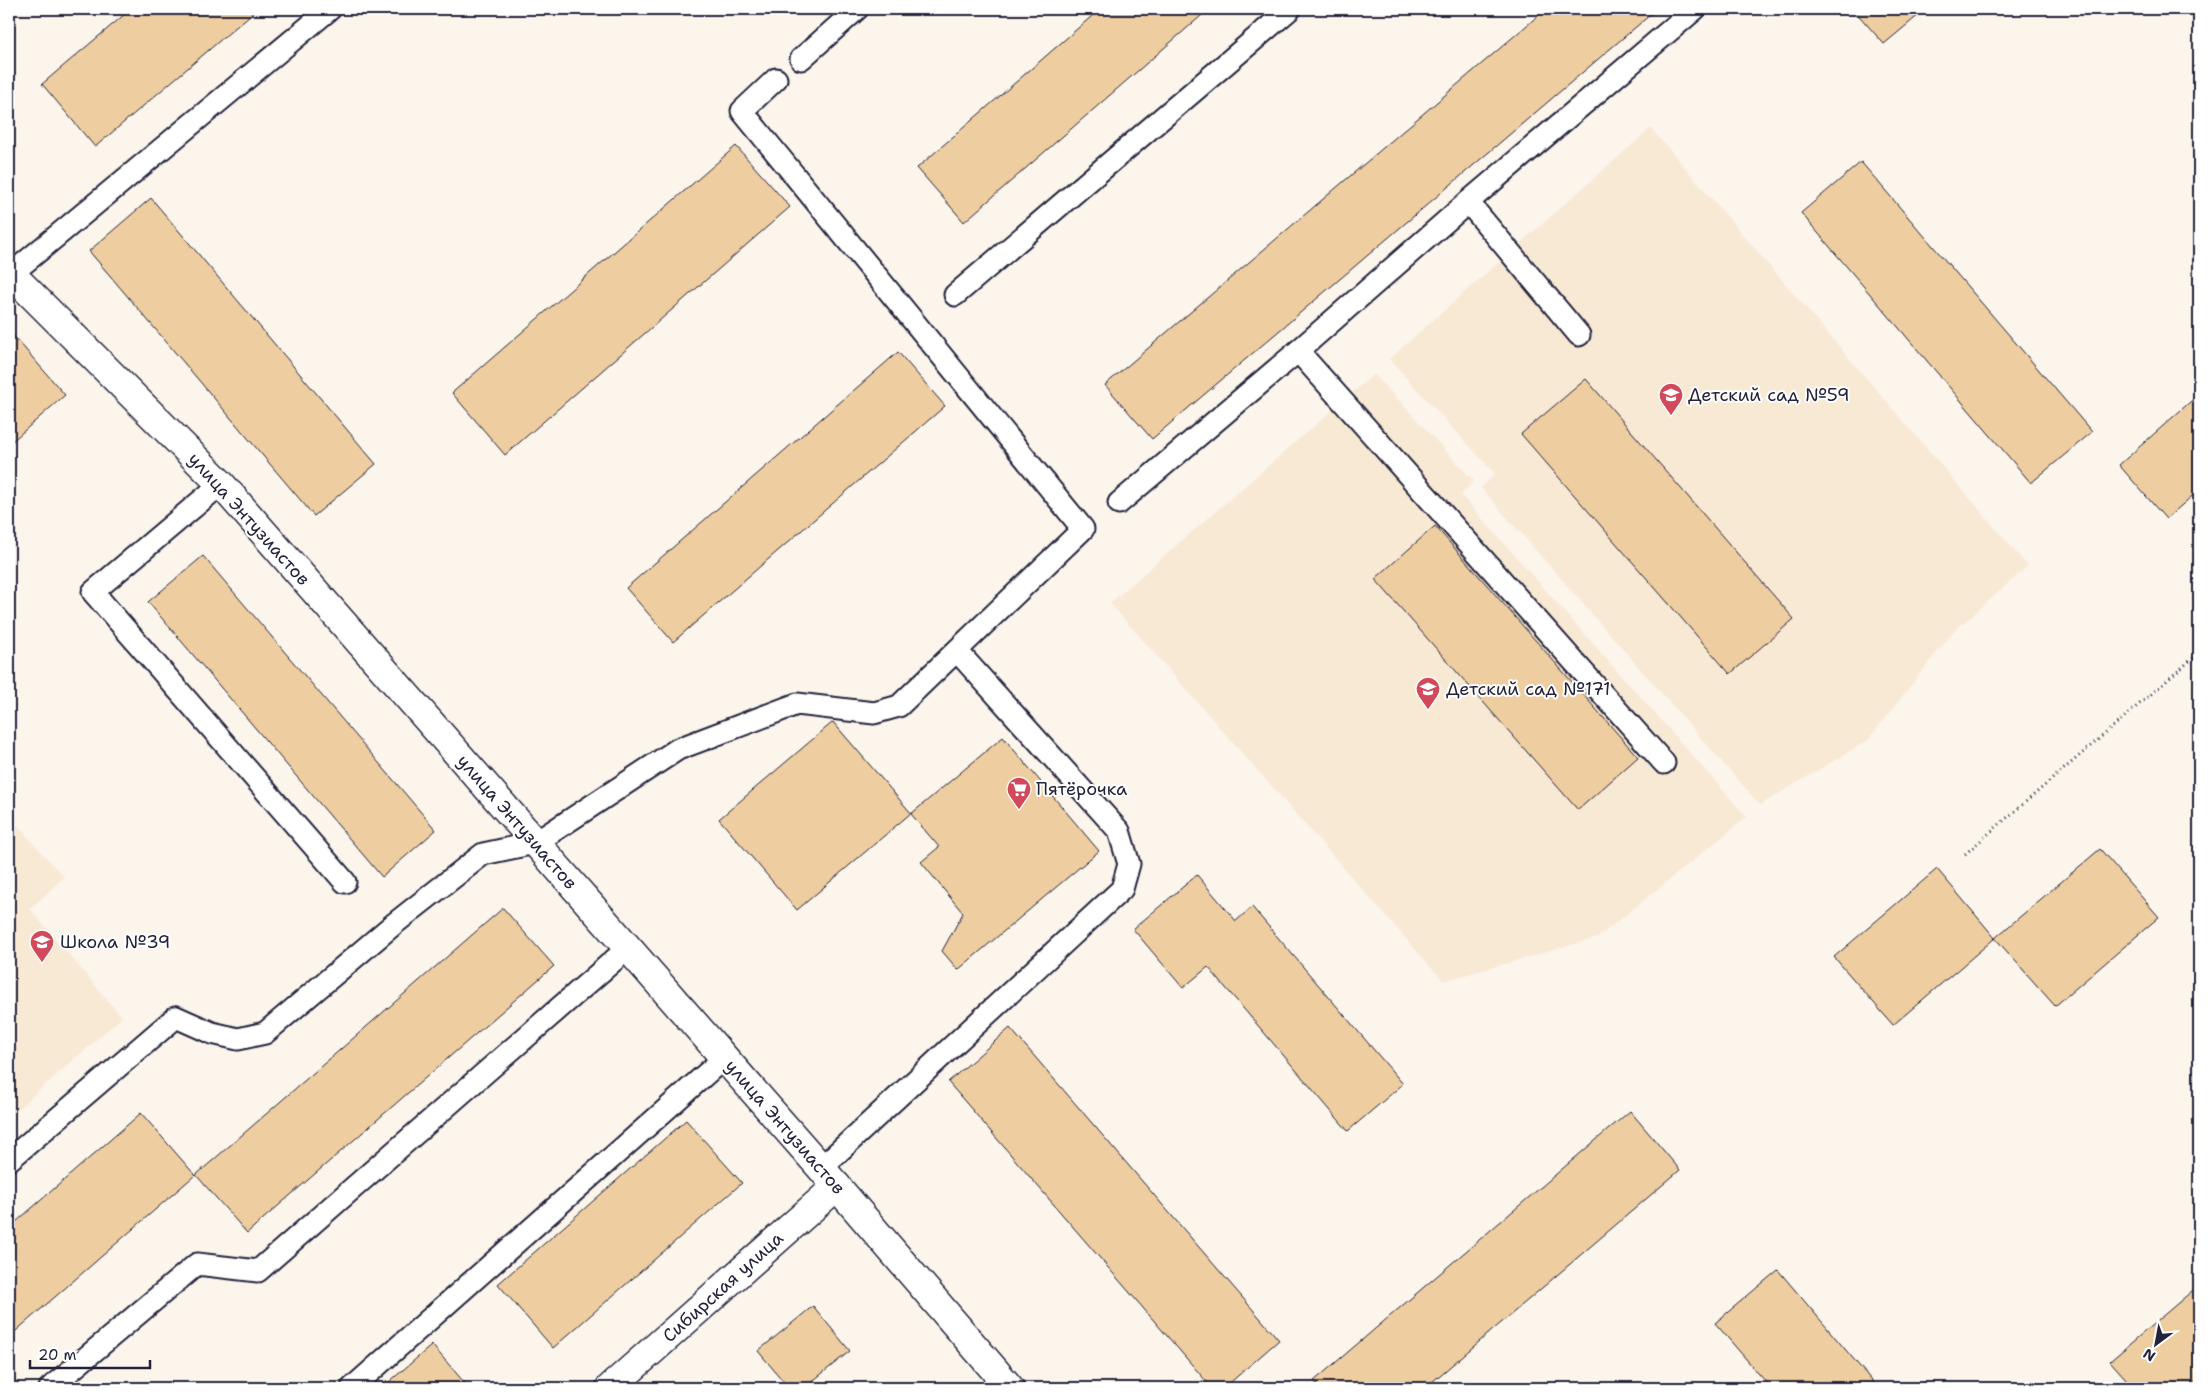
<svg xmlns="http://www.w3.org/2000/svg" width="2208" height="1397" viewBox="0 0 2208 1397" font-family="'Shantell Sans',sans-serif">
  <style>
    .built { fill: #f8e9d5 }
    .building { fill: #eecda0; stroke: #22223b }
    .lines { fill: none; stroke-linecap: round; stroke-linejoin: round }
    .lane-casing { stroke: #22223b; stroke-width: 25 }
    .street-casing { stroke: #22223b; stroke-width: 31 }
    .secondary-casing { stroke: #22223b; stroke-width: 31 }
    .path { stroke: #22223b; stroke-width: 3; stroke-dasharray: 1 4; stroke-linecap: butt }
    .lane { stroke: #fff; stroke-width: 21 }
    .street { stroke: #fff; stroke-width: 28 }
    .secondary { stroke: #fff; stroke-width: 28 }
    .labels { text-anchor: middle; stroke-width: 4; stroke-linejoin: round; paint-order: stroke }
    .poi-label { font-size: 18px; fill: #22223b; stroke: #fff; text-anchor: start }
    .street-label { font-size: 18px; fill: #22223b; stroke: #fff }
  </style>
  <rect width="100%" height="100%" fill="#fcf5ec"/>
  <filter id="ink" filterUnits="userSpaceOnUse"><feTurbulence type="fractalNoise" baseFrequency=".02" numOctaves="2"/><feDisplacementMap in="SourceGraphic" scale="10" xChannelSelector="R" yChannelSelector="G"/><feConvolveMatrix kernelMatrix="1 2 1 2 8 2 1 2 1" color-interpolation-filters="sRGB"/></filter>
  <g filter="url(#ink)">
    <g class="built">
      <path d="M1651,128L2028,566L1953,632L1867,741L1760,805L1481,488L1495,474L1389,359Z"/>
      <path d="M1374,374L1474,481L1461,495L1747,817L1597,938L1443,981L1110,603Z"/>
      <path d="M9,816L64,877L30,909L122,1017L9,1117Z"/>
    </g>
    <g class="building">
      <path d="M131,9H257L95,147L42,84Z"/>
      <path d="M1100,9H1209L964,222L917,168Z"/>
      <path d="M1546,9H1657L1152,439L1105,385Z"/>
      <path d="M1853,9H1926L1884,44Z"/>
      <path d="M736,146L790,207L505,455L452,393Z"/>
      <path d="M1861,162L2092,432L2031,483L1801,213Z"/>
      <path d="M151,198L376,464L314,516L89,251Z"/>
      <path d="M12,334L65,395L9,444V337Z"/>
      <path d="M898,352L945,406L673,642L626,588Z"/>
      <path d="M1586,379L1794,619L1730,674L1521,434Z"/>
      <path d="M2199,394V490L2166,519L2119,465Z"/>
      <path d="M1435,526L1638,757L1578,810L1375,579Z"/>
      <path d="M203,556L436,830L382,877L148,602Z"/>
      <path d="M833,722L911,813L797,910L719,819Z"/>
      <path d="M1003,737L1099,851L958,970L942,951L963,913L921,862L939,847L911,814Z"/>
      <path d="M2100,849L2159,917L2055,1006L1995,938Z"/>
      <path d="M1937,869L1995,938L1893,1025L1834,957Z"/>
      <path d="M1197,875L1236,921L1252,907L1403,1084L1348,1131L1208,967L1183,988L1133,929Z"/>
      <path d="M503,908L554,966L247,1233L196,1175Z"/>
      <path d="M1010,1028L1279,1340L1224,1388H1212L948,1082Z"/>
      <path d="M1630,1111L1680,1170L1425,1388H1321L1314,1381Z"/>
      <path d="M141,1113L195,1175L9,1337V1228Z"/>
      <path d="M686,1120L742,1183L553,1348L498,1284Z"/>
      <path d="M1778,1270L1878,1388H1771L1715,1323Z"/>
      <path d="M2199,1285V1379L2189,1388H2134L2110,1361Z"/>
      <path d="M813,1306L850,1351L804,1388H789L758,1351Z"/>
      <path d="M432,1345L469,1388H382Z"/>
    </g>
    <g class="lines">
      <defs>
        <g id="lane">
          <path d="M801,59L857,9"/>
          <path d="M1468,202L1579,335"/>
          <path d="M11,274L330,9"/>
          <path d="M955,295L1290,9"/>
          <path d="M1298,351L1664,763"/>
          <path d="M221,484L93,592L345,882"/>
          <path d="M1119,503L1298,351L1468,202L1695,9"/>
          <path d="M9,1160L176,1017L212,1033L238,1039L265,1033L394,924L483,854L535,843L678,749L797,704L874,713L899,706L1083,529L742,111L776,79"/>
          <path d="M821,1168L1122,889L1129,864L1119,831L957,651"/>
          <path d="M50,1388L197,1264L258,1271L628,948"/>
          <path d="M352,1388L724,1058"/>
        </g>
        <path id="street" d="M610,1388L837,1186"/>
        <path id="secondary" d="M9,272L221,484L821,1168L1010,1388"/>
      </defs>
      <use href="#lane" class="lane-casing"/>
      <use href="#street" class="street-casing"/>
      <use href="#secondary" class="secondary-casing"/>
      <path class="path" d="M1965,854L2199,653"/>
      <use href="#lane" class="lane"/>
      <use href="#street" class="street"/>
      <use href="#secondary" class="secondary"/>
    </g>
  </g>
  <defs>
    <symbol id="school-pin" viewBox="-11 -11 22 30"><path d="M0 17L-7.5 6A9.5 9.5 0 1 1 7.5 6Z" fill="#d1495b" stroke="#fff"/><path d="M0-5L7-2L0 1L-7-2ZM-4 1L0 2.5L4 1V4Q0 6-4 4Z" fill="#fff"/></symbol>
    <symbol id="supermarket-pin" viewBox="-11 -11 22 30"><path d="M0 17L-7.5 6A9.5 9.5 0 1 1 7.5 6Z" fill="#d1495b" stroke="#fff"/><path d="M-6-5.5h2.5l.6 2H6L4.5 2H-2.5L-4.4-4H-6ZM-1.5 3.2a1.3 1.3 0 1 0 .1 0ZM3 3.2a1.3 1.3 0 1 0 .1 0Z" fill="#fff"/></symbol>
  </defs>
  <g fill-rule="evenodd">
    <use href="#school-pin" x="1657" y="381" width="28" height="38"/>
    <use href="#school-pin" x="1414" y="675" width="28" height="38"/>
    <use href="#supermarket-pin" x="1005" y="775" width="28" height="38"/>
    <use href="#school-pin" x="28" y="928" width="28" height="38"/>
  </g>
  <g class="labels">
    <g class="poi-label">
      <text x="1688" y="401">Детский сад №59</text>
      <text x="1446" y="695">Детский сад №171</text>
      <text x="1036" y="795">Пятёрочка</text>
      <text x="60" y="948">Школа №39</text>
    </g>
    <g class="street-label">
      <text transform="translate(249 519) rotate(48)" y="6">улица Энтузиастов</text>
      <text transform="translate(517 822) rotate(49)" y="6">улица Энтузиастов</text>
      <text transform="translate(785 1127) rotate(49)" y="6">улица Энтузиастов</text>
      <text transform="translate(723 1287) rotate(-42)" y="6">Сибирская улица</text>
    </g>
  </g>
  <rect width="2208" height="1397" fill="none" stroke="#fff" stroke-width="30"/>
  <rect x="15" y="15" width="2178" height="1367" fill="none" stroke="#22223b" stroke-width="2" filter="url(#ink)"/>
  <g transform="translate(2156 1344) rotate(212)" stroke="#ffffff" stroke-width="4" paint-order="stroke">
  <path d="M0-4L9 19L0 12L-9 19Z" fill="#22223b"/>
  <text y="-8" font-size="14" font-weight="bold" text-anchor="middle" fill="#22223b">N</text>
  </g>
  <path d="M30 1360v8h120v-8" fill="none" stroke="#22223b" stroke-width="2.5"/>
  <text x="38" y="1360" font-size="15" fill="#22223b" stroke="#ffffff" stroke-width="4" paint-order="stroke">20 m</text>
</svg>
